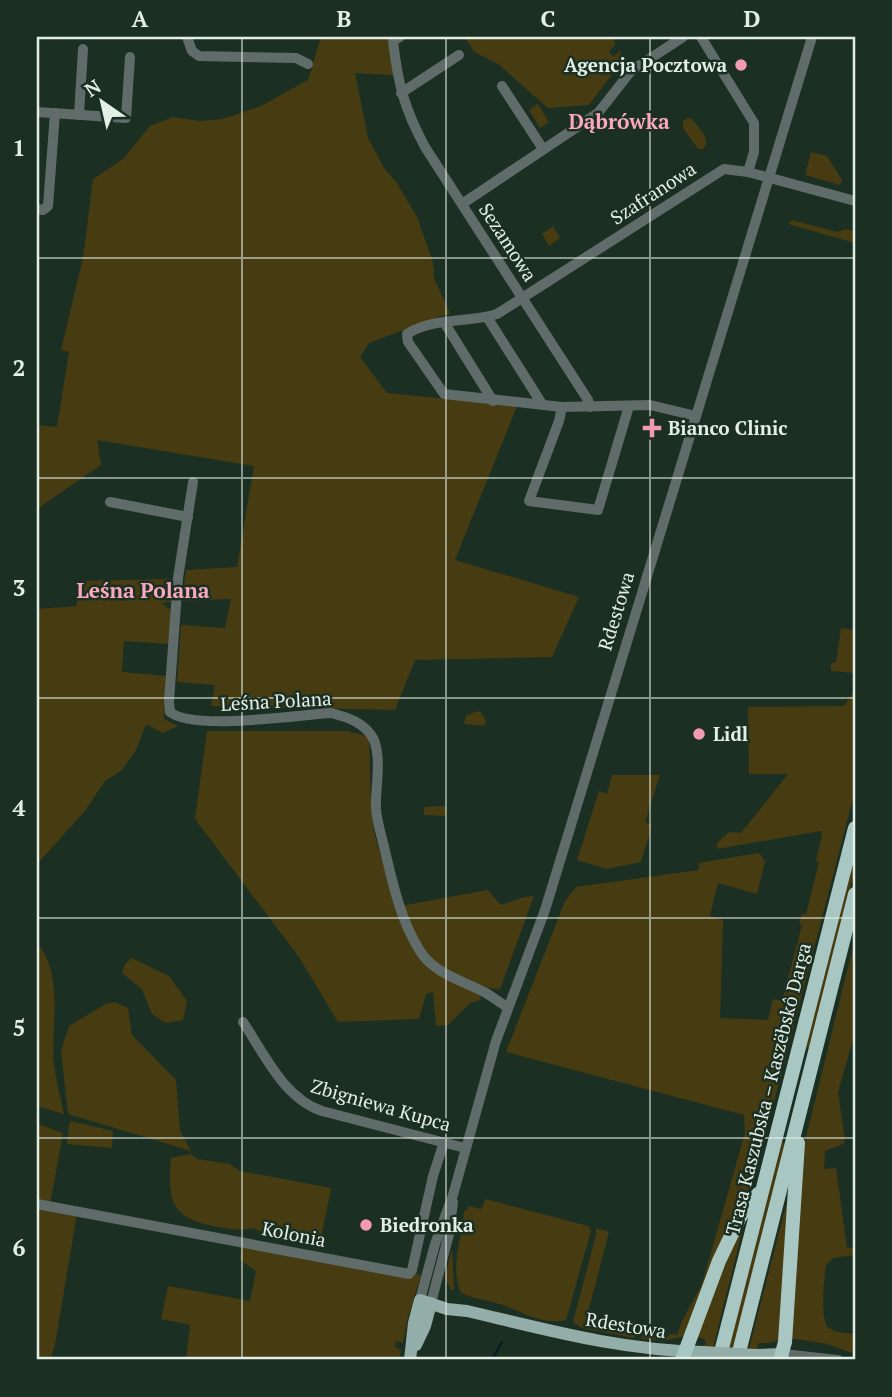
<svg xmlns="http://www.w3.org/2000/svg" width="892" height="1397" viewBox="0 0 892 1397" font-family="'PT Serif',serif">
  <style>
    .green { fill: #473c11 }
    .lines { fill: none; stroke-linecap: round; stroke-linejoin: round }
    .stream { stroke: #001c24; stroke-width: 2 }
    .minor { stroke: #5f6c6a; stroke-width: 10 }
    .major { stroke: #93ada9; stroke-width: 12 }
    .highway { stroke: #a8c7c3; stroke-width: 14 }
    .major-bridge { stroke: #93ada9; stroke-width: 12 }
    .grid { fill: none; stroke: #e3efe6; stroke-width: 2; stroke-opacity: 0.55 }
    .poi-dot { fill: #f19ab1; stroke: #1c2f23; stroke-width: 2.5 }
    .labels { text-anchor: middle; stroke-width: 5; stroke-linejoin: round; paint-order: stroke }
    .poi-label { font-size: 19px; font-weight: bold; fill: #e3efe6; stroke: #1c2f23; text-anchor: start }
    .street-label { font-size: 19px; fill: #e3efe6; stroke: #1c2f23 }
    .neighbourhood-label { font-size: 21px; font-weight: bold; fill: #faa8be; stroke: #1c2f23 }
    .neatline { fill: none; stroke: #e3efe6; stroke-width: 2.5 }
    .grid-label { font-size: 23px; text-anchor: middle; font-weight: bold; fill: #e3efe6 }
  </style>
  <rect width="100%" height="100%" fill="#1c2f23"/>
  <g class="green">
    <path d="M321,37H395L390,40L393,75L355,73L368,138L384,168L397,183L417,217L433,262L434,278L450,313L369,343L360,357L387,393L517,406L455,560L579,597L552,657L415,660L395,710L211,706L215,685L177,682L181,625L225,628L231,599L182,601L186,570L237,567L254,466L97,440L101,465L37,509V425L57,427L69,352L61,350L83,258L93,179L123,159L150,126L173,117L200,121L223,119L261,106L308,80Z"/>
    <path d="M465,37H627L614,39L615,45L609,51L613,57L620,51L621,53L613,73L589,105L548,108L498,64L474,52Z"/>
    <path d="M538,104L549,122L540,128L529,110Z"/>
    <path d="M687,118L692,119L705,136L706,145L703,149H698L683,128V121Z"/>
    <path d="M811,152L827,156L842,180L840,185L805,175Z"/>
    <path d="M792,220L837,232L846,229L855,231V243L788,224Z"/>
    <path d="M553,226L560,238L549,246L542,234Z"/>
    <path d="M167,579L173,584L172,602L161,603L171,610L169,644L124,641L122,672L167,676L164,719L178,726L163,733L146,724L136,750L121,771L105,781L84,812L37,864V609L77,606L78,581Z"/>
    <path d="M841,628L855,630V673L831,671V663H836Z"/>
    <path d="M855,690V791L762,1148L748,1192L686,1336L667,1340L641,1339L644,1331L668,1337L670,1334L677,1335L682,1321L702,1284L745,1133L744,1115L506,1052L565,901L576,887L699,870V863L759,853L765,861L757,894L718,883L710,916L723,920L720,1018L768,1020L773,999L782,1001L802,925L799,924L802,914H806L819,862L816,861L822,835L821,831L717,849V843L729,832L741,833L788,774H749L748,707L844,706Z"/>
    <path d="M475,712L480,711L486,721L484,726L464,724L466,716Z"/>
    <path d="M207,731H348L369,737L371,808L374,832L395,907L488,890L501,905L521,898L534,896L500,989L479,987L481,1000L470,1003L448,1025L436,1026L433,992L426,994L419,1019L338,1022L299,957L195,819Z"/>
    <path d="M612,775H660L645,822L652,825L641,862L607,869L577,860L599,791L607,794Z"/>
    <path d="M446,806V816L424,815V807Z"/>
    <path d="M855,852V869L809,1048L805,1047Z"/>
    <path d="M855,939V1033L838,1092L845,1140L843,1144L825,1151L824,1169L836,1168L847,1248L855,1247V1255L833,1258L826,1266C824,1277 820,1320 828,1327C834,1333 847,1333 855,1334V1354L827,1344L789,1338L801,1166L806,1137Z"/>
    <path d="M37,943C65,976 50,1025 54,1065C56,1082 61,1098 64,1114L37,1106Z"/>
    <path d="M132,958L169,976L187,1001L183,1020L166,1023L152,1014L142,989L122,973L125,964Z"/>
    <path d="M114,1002L128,1008L132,1035L176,1080L180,1131L191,1151L68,1114L61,1051L69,1026L106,1004Z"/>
    <path d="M70,1121L113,1131L112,1148L67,1144Z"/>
    <path d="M37,1124L63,1133L50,1204L37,1201Z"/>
    <path d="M781,1142L785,1143L730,1360H726Z"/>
    <path d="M191,1154L197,1159L230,1164L240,1171L331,1188L319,1248L251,1228C238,1232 226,1228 213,1226C169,1217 168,1198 171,1158Z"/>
    <path d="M790,1190L782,1339L770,1343H759L755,1359L746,1360Z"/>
    <path d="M485,1199L588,1226L591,1231L566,1320C544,1326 520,1311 500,1304C487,1300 474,1299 461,1293C449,1267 463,1237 464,1210L467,1211L468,1206L482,1209Z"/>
    <path d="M37,1207L77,1214L55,1344L50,1360H37Z"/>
    <path d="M745,1220L710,1360H686L702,1357L706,1340L695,1336L707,1302Z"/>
    <path d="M596,1228L609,1232L587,1316L637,1329L634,1338L582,1328L573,1322L596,1235Z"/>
    <path d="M246,1246L421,1275L408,1317L403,1343L396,1341L395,1347L401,1350L399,1360H186L190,1325L161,1319L168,1286L250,1301L256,1271L240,1260L241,1248Z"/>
    <path d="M452,1248L454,1290H451L445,1278Z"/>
  </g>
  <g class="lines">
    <path class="stream" d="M492,1360L502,1342"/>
    <g class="minor">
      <path d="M187,37L192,51L199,56L296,58L308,64"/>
      <path d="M400,37L393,41C398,84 404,108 425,147L588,400L590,407"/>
      <path d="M701,37L754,123V152L748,172"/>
      <path d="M502,86L543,149"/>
      <path d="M401,93L459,55"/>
      <path d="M37,112L126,118L130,57"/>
      <path d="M79,115L83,49"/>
      <path d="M462,204L598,113L631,71L683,37"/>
      <path d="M37,209L43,210L48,206L55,113"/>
      <path d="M487,317L542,404"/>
      <path d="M444,322L493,401"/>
      <path d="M562,407L559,421L529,501L598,510L629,406"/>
      <path d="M696,416L650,405L562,407L444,394L408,342L407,334C433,317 469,323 497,314L724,169L748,172L855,201"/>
      <path d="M193,482L178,578L169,701L170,712C193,731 298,715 331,713C347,717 366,723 374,740C382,761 375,788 376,809C377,823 382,837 385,851C393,885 401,921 420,951C434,974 464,981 486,993C494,998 501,1003 508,1008"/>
      <path d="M110,502L188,517"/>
      <path d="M243,1022C265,1055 284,1098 322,1111L465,1148"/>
      <path d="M37,1204L409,1274L412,1270L433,1176L444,1142"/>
      <path d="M420,1300L435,1244L453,1195L496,1041L545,910L812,37"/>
      <path d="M431,1303L449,1234L453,1202"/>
      <path d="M783,1354L838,1360"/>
    </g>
    <g class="major">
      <path d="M416,1345L425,1326L431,1303"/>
      <path d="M756,1355L783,1354"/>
      <path d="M410,1360L414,1323L420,1300L447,1309L467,1311C548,1330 619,1350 703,1352"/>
    </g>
    <g class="highway">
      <path d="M682,1360L719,1261L740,1217L758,1194"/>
      <path d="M719,1360L855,828"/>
      <path d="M737,1360L855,894"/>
      <path d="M780,1360L785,1342L798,1143"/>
    </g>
    <path class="major-bridge" d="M703,1352L756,1355"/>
  </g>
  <path class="grid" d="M242,37V1360M446,37V1360M650,37V1360M37,258H855M37,478H855M37,698H855M37,918H855M37,1138H855"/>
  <g class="poi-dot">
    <circle cx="741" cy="65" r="7"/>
    <path d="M648.5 417.5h7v7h7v7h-7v7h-7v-7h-7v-7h7z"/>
    <circle cx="699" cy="734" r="7"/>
    <circle cx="366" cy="1225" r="7"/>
  </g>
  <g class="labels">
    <g class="poi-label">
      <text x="727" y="72" text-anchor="end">Agencja Pocztowa</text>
      <text x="668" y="435">Bianco Clinic</text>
      <text x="713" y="741">Lidl</text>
      <text x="380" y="1232">Biedronka</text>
    </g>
    <g class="street-label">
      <text transform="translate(653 193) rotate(-33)" y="7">Szafranowa</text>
      <text transform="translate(508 242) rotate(57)" y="7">Sezamowa</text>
      <text transform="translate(616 611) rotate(-73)" y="7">Rdestowa</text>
      <text transform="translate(276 701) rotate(-3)" y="7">Leśna Polana</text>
      <text transform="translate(768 1089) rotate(-76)" y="7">Trasa Kaszubska – Kaszëbskô Darga</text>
      <text transform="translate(381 1105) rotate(16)" y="7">Zbigniewa Kupca</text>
      <text transform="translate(294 1234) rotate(11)" y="7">Kolonia</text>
      <text transform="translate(626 1325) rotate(9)" y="7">Rdestowa</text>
    </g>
    <g class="neighbourhood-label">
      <text x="619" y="129">Dąbrówka</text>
      <text x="143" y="598">Leśna Polana</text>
    </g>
  </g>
  <rect width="892" height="1397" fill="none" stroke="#1c2f23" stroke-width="77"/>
  <g transform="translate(102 102) rotate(326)" stroke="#1c2f23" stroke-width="5" paint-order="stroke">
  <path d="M0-5L12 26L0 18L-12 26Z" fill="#e3efe6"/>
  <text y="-10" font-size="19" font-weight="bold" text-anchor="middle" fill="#e3efe6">N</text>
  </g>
  <rect x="38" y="38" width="816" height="1320" class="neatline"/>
  <g class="grid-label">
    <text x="140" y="27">A</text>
    <text x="344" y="27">B</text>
    <text x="548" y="27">C</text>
    <text x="752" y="27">D</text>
    <text x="19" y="156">1</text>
    <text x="19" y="376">2</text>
    <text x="19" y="596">3</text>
    <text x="19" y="816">4</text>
    <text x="19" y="1036">5</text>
    <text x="19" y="1256">6</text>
  </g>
</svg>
